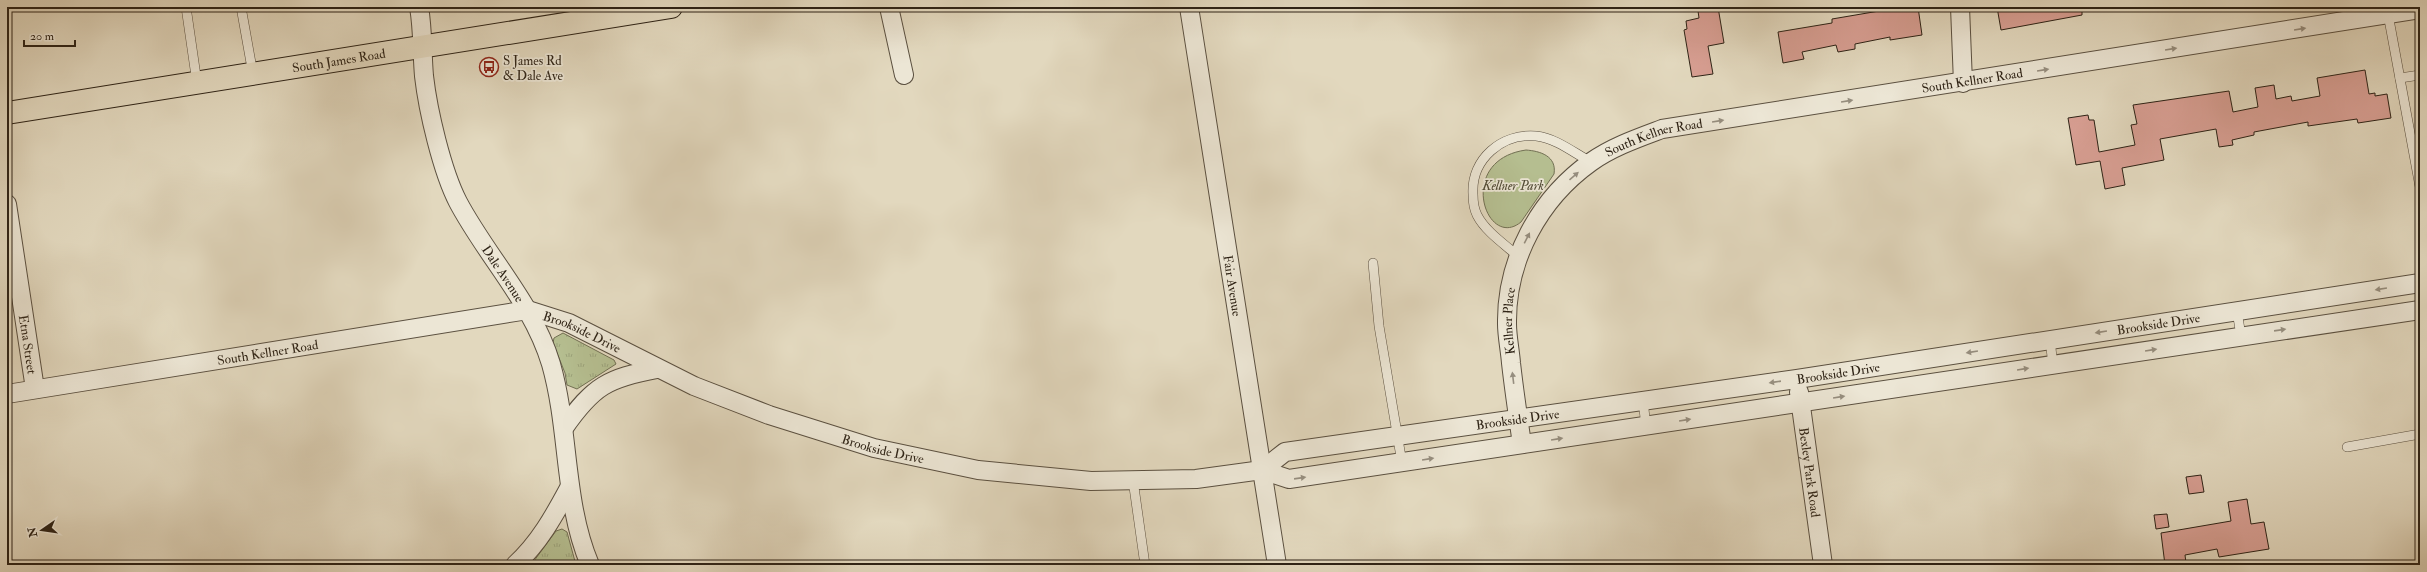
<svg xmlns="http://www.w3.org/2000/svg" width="2427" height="572" viewBox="0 0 2427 572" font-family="'IM FELL Double Pica',serif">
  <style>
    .grass { fill: url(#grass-tufts); stroke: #727053 }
    .park { fill: #b5be90; stroke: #727053 }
    .building { fill: #d79e92; stroke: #2e2316 }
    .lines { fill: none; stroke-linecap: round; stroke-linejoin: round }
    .service-casing { stroke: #5b5040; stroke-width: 10 }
    .minor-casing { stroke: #5b5040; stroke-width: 20 }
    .primary-casing { stroke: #2e2316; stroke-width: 24 }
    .service { stroke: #ece6d5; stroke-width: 9 }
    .minor { stroke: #ece6d5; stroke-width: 18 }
    .primary { stroke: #e2d8be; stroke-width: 22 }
    .oneway { fill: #968e7f }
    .labels { text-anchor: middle; stroke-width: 3.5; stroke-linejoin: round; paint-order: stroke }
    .street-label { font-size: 13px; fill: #2e2316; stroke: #ece6d5 }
    .poi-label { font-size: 13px; fill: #2e2316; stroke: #ece6d5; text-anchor: start }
    .park-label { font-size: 13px; font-style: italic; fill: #504a34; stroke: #ece6d5 }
  </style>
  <defs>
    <pattern id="grass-tufts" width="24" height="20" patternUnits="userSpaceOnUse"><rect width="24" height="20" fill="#b5be90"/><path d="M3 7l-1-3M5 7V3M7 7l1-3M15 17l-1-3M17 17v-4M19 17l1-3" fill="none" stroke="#9ca37b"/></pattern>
  </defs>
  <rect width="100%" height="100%" fill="#e2d8be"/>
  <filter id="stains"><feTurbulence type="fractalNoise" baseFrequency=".005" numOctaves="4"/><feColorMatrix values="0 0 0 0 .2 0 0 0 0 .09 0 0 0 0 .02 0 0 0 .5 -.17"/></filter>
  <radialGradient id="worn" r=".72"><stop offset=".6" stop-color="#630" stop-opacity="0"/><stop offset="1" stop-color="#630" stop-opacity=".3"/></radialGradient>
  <g class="grass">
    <path d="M563,333L614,360L616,364L577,389L567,385L565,373L553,343L554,338Z"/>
    <path d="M562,529L567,532L576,565H531L556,531Z"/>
  </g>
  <path class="park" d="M1526,150C1540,151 1557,156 1554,174L1521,222C1486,251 1455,160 1526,150Z"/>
  <g class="building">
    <path d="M1718,7L1724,43L1708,46L1713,74L1692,77L1684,30L1687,29L1686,21L1699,18L1698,11Z"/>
    <path d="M1885,7H1918L1922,35L1890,40V37L1855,44V49L1838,52L1836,45L1802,52L1804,59L1783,63L1778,32L1832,23V19L1885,10Z"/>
    <path d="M1997,7H2082V15L2001,30Z"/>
    <path d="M2365,70L2369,94L2375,93V96L2387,94L2391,118L2358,123L2357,119L2308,126V122L2254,132V135L2232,140L2233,145L2219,147L2216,129L2160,139L2164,160L2122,168L2125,185L2105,189L2100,161L2076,165L2068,118L2088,115L2089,120H2094L2099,152L2135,145L2131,125L2137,124L2133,105L2229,91L2233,112L2258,107L2255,88L2274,85L2276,99L2291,96L2292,101L2320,96L2317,78Z"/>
    <path d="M2201,475L2204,492L2189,494L2186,477Z"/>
    <path d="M2247,499L2251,524L2264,522L2269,549L2219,557L2217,549L2185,555L2186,563L2165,565L2161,533L2231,521L2228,502Z"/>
    <path d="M2167,514L2169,527L2156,529L2154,515Z"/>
  </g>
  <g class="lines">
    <defs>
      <g id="service">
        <path d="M186,7L197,83"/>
        <path d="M241,7L253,74"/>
        <path d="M2388,14L2420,187"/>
        <path d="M2400,78L2420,75"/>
        <path d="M1518,256C1504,244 1485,231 1477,215C1474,209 1473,201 1473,194C1471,159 1502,133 1536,136C1556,138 1574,153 1591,162"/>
        <path d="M1373,263L1379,326L1402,463"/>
        <path d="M2237,311L2241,336"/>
        <path d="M2050,340L2053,365"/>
        <path d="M1643,401L1646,426"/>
        <path d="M2347,447L2420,434"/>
        <path d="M1133,480L1145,565"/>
      </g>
      <g id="minor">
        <path id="s1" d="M419,7C423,30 422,53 424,76C428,111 442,171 458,202C487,257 533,303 551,364C570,431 563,501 590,565"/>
        <path d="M889,7L904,75"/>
        <path id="s2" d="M1189,7L1277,565"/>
        <path d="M1960,7L1963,83"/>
        <path id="s3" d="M7,204L35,389"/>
        <path id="s4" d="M1799,392L1823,565"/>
        <path id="s5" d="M7,394L528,310L569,323L694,386L769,415L874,448L978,470L1091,481L1196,479L1262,470L1289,479L2420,310"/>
        <path d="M564,428C593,386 608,378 657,369"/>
        <path id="s6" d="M1522,444C1518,417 1514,390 1511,363C1510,350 1507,336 1507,324C1506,260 1539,199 1591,162C1612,147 1638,138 1662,129L2420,9"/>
        <path id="s7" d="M1262,470L1285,452L1797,379L2420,283"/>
        <path d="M515,565C539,543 554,516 569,488"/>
      </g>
      <g id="primary">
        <path id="s8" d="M7,113L671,7"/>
      </g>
    </defs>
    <use href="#service" class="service-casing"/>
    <use href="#minor" class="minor-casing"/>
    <use href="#primary" class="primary-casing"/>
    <use href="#service" class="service"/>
    <use href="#minor" class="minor"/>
    <use href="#primary" class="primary"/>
  </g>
  <defs><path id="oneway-solid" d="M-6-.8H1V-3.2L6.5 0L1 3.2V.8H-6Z"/></defs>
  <g class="oneway">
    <use href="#oneway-solid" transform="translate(2300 29) rotate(-9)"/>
    <use href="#oneway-solid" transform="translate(2171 49) rotate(-9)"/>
    <use href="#oneway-solid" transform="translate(2043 70) rotate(-9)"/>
    <use href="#oneway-solid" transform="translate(1847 101) rotate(-9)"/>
    <use href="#oneway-solid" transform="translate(1718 121) rotate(-9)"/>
    <use href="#oneway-solid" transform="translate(1574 176) rotate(-41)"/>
    <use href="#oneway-solid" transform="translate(1527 238) rotate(-63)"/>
    <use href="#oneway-solid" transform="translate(2381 289) rotate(171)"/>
    <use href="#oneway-solid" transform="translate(2280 330) rotate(-8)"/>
    <use href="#oneway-solid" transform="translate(2101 332) rotate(171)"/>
    <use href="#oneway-solid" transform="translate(2151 350) rotate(-9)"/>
    <use href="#oneway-solid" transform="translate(1972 352) rotate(171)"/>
    <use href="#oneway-solid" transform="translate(2023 369) rotate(-9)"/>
    <use href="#oneway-solid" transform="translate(1513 378) rotate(-97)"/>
    <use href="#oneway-solid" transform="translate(1775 382) rotate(172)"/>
    <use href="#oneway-solid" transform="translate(1839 397) rotate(-9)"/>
    <use href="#oneway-solid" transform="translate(1685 420) rotate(-9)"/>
    <use href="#oneway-solid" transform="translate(1557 439) rotate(-9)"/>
    <use href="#oneway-solid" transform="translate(1428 459) rotate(-9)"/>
    <use href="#oneway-solid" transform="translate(1300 478) rotate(-8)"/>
  </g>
  <defs>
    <symbol id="bus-ring" viewBox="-11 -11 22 22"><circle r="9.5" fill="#ece6d5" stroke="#8f2418" stroke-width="1.5"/><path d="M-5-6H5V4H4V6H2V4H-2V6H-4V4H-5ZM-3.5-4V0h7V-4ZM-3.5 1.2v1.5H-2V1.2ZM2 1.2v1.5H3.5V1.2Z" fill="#8f2418"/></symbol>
  </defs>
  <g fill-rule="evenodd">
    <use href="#bus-ring" x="478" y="56" width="22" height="22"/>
  </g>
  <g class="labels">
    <g class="street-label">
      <text dy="5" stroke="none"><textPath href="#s8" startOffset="336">South James Road</textPath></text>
      <text dy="5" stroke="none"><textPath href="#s6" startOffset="703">South Kellner Road</textPath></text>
      <text dy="5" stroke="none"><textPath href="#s6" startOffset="379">South Kellner Road</textPath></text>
      <text dy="5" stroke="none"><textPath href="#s1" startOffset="285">Dale Avenue</textPath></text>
      <text dy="5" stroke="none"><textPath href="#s2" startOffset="282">Fair Avenue</textPath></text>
      <text dy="5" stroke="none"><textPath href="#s6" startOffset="124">Kellner Place</textPath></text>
      <text dy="5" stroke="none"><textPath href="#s7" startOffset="912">Brookside Drive</textPath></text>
      <text dy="5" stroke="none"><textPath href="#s5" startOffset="586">Brookside Drive</textPath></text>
      <text dy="5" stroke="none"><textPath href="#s3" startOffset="142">Etna Street</textPath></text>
      <text dy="5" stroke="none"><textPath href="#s5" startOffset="264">South Kellner Road</textPath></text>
      <text dy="5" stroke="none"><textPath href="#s7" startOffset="588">Brookside Drive</textPath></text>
      <text dy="5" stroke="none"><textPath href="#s7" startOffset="264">Brookside Drive</textPath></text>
      <text dy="5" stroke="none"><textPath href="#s5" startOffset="910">Brookside Drive</textPath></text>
      <text dy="5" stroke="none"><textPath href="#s4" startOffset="81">Bexley Park Road</textPath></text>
    </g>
    <g class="poi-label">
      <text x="503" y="65">S James Rd<tspan x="503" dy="15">&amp; Dale Ave</tspan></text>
    </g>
    <g class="park-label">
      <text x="1513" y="190">Kellner Park</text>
    </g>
  </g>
  <rect width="2427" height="572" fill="none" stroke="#e2d8be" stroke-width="24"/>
  <rect x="8" y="8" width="2411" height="556" fill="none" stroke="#2e2316" stroke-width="2"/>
  <rect x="12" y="12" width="2403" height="548" fill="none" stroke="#2e2316"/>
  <g transform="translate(42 530) rotate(257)" stroke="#ece6d5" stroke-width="3" paint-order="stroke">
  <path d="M0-3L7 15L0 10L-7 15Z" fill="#2e2316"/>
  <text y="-6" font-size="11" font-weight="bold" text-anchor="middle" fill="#2e2316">N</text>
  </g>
  <path d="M24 40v6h51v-6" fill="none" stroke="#2e2316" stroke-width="2"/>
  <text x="30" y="40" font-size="12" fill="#2e2316" stroke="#ece6d5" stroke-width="3" paint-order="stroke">20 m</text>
  <rect width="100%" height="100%" filter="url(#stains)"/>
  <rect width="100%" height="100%" fill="url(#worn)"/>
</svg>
